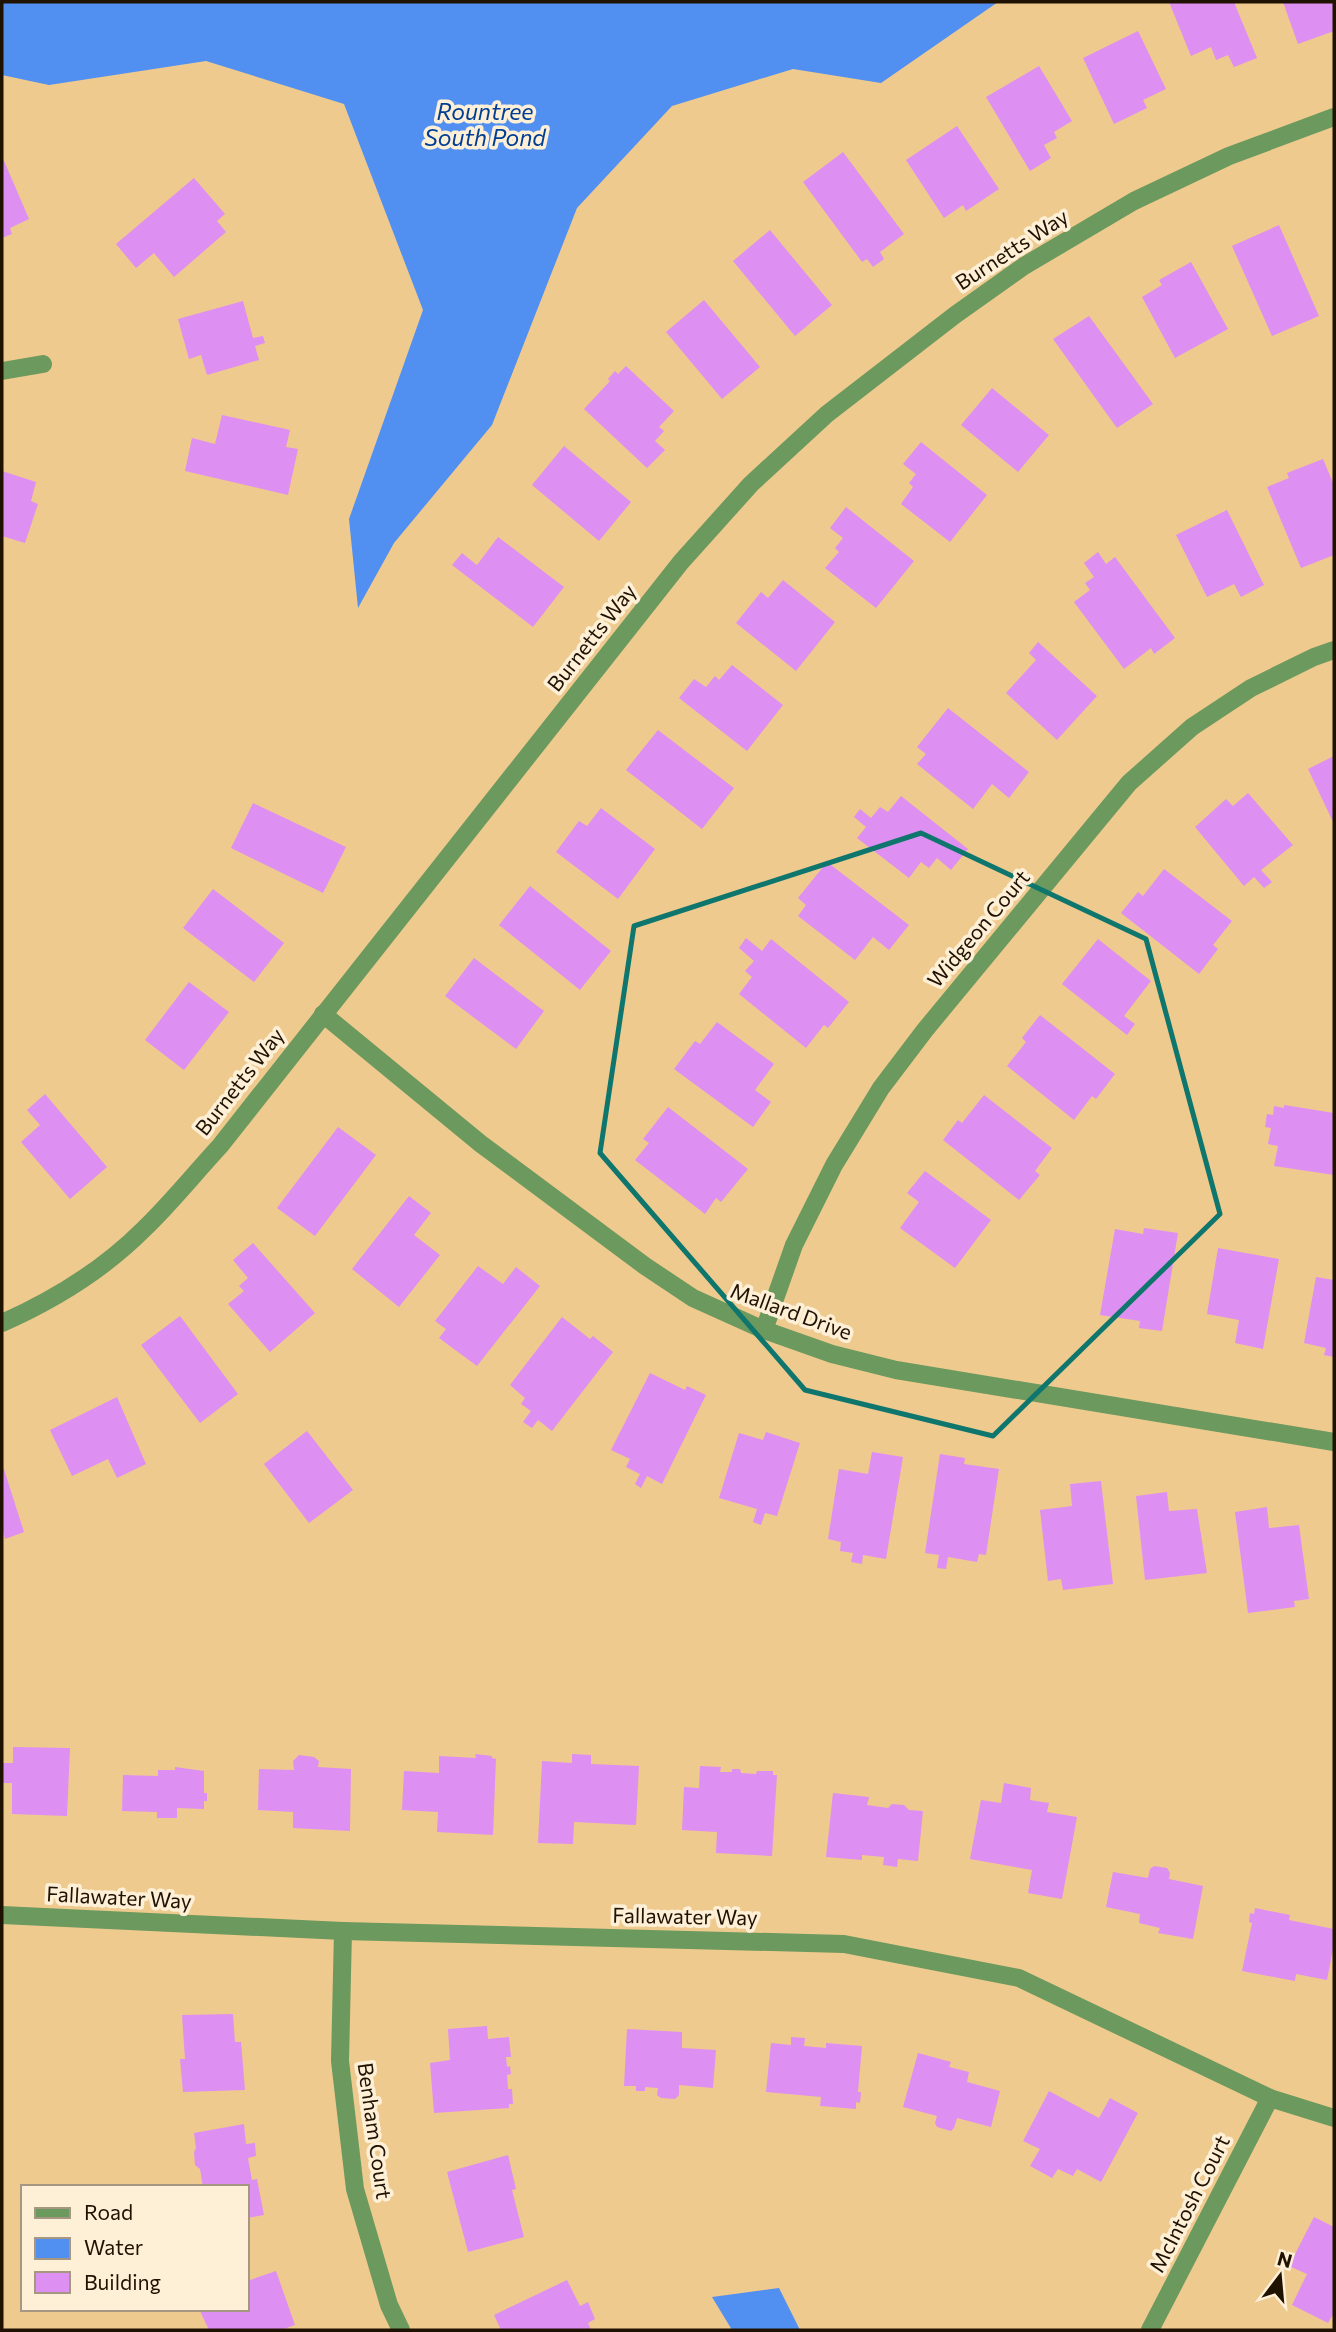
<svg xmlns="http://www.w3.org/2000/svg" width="1336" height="2332" viewBox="0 0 1336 2332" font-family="Commissioner,sans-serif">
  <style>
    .water { fill: #518ff0 }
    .building { fill: #de8ff2 }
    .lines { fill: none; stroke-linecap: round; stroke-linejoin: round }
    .street { stroke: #6b995e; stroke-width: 18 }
    .marked { fill: none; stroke: #0f766e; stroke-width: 5; stroke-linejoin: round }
    .labels { text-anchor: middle; stroke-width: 7; stroke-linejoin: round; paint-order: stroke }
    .street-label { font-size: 21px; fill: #201200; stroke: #feefd7 }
    .water-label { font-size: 23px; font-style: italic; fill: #003e93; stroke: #feefd7 }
  </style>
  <rect width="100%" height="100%" fill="#efca8e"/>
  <g class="water">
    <path d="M2,2H998L881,83L793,69L672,106L577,208L492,425L394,543L358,608L349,519L423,310L344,104L206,61L49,85L2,75Z"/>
    <path d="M779,2288L800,2330H732L712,2297Z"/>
  </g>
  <g class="building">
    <path d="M1169,2H1234L1257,58L1234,67L1228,55L1216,60L1211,47L1191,56Z"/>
    <path d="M1283,2H1334V31L1298,44Z"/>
    <path d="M1138,31L1166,89L1143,100L1147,108L1114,124L1083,58Z"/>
    <path d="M1039,66L1072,121L1054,132L1057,138L1044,145L1051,158L1030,171L986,97Z"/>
    <path d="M957,126L999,189L966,211L963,205L944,218L906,160Z"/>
    <path d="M843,152L904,234L880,252L884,259L873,267L867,259L862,262L803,182Z"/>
    <path d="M2,156L29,219L10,228L12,234L2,238Z"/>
    <path d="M194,178L225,214L217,221L226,232L174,277L154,253L136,268L116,244Z"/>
    <path d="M1279,225L1319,316L1272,336L1232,246Z"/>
    <path d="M770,230L832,305L795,336L733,261Z"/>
    <path d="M1191,262L1228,329L1175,358L1142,297L1162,285L1159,280Z"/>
    <path d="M704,300L760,367L722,399L666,332Z"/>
    <path d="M243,301L253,338L263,336L265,343L255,346L259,360L207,375L201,355L189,359L178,319Z"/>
    <path d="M1089,316L1153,404L1117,428L1053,339Z"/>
    <path d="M626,366L674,411L659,427L664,431L655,441L665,450L647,468L584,409L610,381L608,379L615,371L618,374Z"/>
    <path d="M992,388L1049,435L1018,472L961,425Z"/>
    <path d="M222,415L290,430L286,447L298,449L288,495L185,471L192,438L215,444Z"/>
    <path d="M921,442L987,495L950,542L901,504L913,487L909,483L916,474L903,464Z"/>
    <path d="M564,446L631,502L599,541L532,485Z"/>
    <path d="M1323,459L1334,485V555L1301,568L1267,487L1289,478L1287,473Z"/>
    <path d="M2,471L36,482L31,501L38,504L25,543L2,536Z"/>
    <path d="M846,507L914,561L876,608L825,568L839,552L835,548L843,538L830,528Z"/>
    <path d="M1227,510L1264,585L1241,597L1234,584L1207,597L1176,535Z"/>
    <path d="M498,537L564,587L533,627L452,565L462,553L477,565Z"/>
    <path d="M1098,552L1106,564L1115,557L1175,638L1154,654L1151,648L1124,669L1074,602L1090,590L1085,583L1094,577L1084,563Z"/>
    <path d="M783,580L835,622L796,671L736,623L761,592L768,598Z"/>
    <path d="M1038,642L1097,696L1057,740L1006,693L1036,660L1029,653Z"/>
    <path d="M732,665L783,705L747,751L679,698L694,679L706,687L715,676L719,680Z"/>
    <path d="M948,708L1029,772L1009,798L992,784L973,809L917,764L926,754L917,747Z"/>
    <path d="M658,730L734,788L702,829L626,770Z"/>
    <path d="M1334,756V824L1308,769Z"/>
    <path d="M1248,793L1293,845L1261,870L1272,882L1264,888L1254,877L1244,886L1195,827L1226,799L1233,806Z"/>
    <path d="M901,796L968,849L951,870L937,858L929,868L921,862L909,878L857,838L866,827L854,817L860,809L871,818L880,807L888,812Z"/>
    <path d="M253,803L346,847L323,893L231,848Z"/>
    <path d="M601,808L655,849L618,899L556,852L579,821L587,826Z"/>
    <path d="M827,862L909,925L889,950L873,937L855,960L798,916L806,905L798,898Z"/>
    <path d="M1164,869L1232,921L1213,945L1218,949L1199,974L1121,913L1138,892L1143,896Z"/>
    <path d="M530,886L611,951L580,990L499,925Z"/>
    <path d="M213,889L284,943L254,982L183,928Z"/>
    <path d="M746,938L762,951L771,939L849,1002L828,1028L824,1025L806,1048L739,994L752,977L745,971L754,961L739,948Z"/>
    <path d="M1098,939L1151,981L1124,1016L1135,1024L1127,1035L1062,984Z"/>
    <path d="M474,958L544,1011L516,1049L445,996Z"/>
    <path d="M189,982L229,1012L184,1070L145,1040Z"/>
    <path d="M1040,1015L1115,1074L1096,1099L1092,1096L1074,1120L1007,1066L1026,1042L1022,1038Z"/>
    <path d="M717,1022L774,1064L755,1090L771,1102L753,1127L674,1069L695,1041L700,1044Z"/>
    <path d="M45,1094L107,1167L70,1199L21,1142L40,1125L27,1110Z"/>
    <path d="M984,1095L1052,1148L1035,1171L1040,1175L1019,1200L943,1140L958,1120L962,1123Z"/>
    <path d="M1284,1105L1334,1113V1175L1274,1166L1278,1146L1268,1144L1271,1128L1265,1127L1267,1114L1273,1115L1274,1106L1284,1108Z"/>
    <path d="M668,1107L748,1169L721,1202L716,1198L705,1214L635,1160L649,1143L643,1139Z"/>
    <path d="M338,1127L376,1155L315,1236L277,1208Z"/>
    <path d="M925,1171L991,1220L955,1268L900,1228L919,1202L907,1193Z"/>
    <path d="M409,1196L431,1213L414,1235L440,1255L399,1307L352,1269Z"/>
    <path d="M1144,1228L1178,1233L1162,1331L1139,1328L1140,1321L1100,1315L1115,1229L1143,1234Z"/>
    <path d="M253,1243L315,1313L270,1352L228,1304L244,1291L239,1286L248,1278L233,1260Z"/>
    <path d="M1218,1248L1279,1259L1263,1349L1235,1343L1239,1320L1207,1314Z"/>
    <path d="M478,1266L503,1284L516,1267L540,1286L477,1366L439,1338L446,1329L435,1321Z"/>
    <path d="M1316,1277L1334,1280V1357L1324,1355L1326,1348L1304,1343Z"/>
    <path d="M180,1316L238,1394L200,1423L141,1345Z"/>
    <path d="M562,1317L590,1339L593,1336L613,1352L552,1431L538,1420L532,1428L523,1422L531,1411L521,1404L525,1398L510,1385Z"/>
    <path d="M650,1373L685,1390L687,1386L706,1395L662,1484L647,1476L641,1488L635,1484L640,1474L626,1467L630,1459L611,1450Z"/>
    <path d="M117,1397L146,1464L117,1478L108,1459L72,1476L50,1430Z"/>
    <path d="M307,1431L353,1490L309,1523L264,1464Z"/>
    <path d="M766,1432L800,1443L777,1516L765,1513L761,1525L753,1522L757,1509L719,1498L739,1433L763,1440Z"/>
    <path d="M872,1452L903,1457L886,1559L863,1555L862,1564L851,1562L853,1553L840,1551L841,1542L828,1539L839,1469L868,1474Z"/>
    <path d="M940,1454L965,1458L964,1464L999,1469L986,1555L979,1554L977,1562L948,1557L946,1569L937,1568L939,1555L925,1553Z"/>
    <path d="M2,1463L24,1532L5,1539L2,1527Z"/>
    <path d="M1101,1481L1113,1584L1063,1590L1061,1579L1048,1581L1040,1510L1072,1506L1070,1484Z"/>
    <path d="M1167,1492L1169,1511L1197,1509L1207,1573L1145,1580L1136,1496Z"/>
    <path d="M1267,1507L1269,1528L1299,1525L1309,1599L1294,1601L1295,1607L1248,1613L1235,1512Z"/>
    <path d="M13,1747L70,1748L67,1816L12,1814V1783H2V1763H13Z"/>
    <path d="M475,1754L492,1756V1758L496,1759L493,1835L437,1832L438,1812L402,1810L404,1771L439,1773V1756L476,1758Z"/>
    <path d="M572,1754L591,1755V1764L639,1766L636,1825L574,1822L573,1844L538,1843L542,1761L572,1763Z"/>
    <path d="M299,1755L314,1757L319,1761L318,1767L351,1769L350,1831L293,1828V1812L258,1810L259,1769L294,1770L293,1761Z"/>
    <path d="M700,1766L721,1767L720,1772H732V1769H740L741,1773L756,1774L757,1771H773V1775H777L772,1856L716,1853L717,1832L682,1830L684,1787L699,1788Z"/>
    <path d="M175,1767L204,1771V1793H207V1801H204V1809L177,1808V1818H157V1812L122,1811L123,1775L158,1776V1770H175Z"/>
    <path d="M1004,1783L1031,1788L1030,1800L1049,1803L1047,1812L1077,1817L1062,1899L1028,1893L1032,1870L970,1859L981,1800L1001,1803Z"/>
    <path d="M833,1793L869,1797L867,1805L888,1808L892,1804L904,1805L909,1810L923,1811L918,1861L898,1859L897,1867L883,1865L884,1857L862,1855V1860L826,1857Z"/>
    <path d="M1154,1866L1167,1868L1170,1873L1169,1879L1203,1886L1193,1939L1158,1933L1160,1928L1139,1923L1140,1914L1106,1907L1113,1872L1148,1878L1150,1869Z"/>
    <path d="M1255,1908L1290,1915L1289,1920L1334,1929V1944L1327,1980L1296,1974L1295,1981L1242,1971L1252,1923L1249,1922L1250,1913L1254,1914Z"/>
    <path d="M233,2014L235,2042H241L245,2090L183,2092L180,2059H185L182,2015Z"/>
    <path d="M487,2026L488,2039L509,2037L511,2057H506L507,2067L510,2066L511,2074L507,2075L508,2089H512L513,2104H509V2108L434,2113L430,2063L450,2060L448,2029Z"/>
    <path d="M627,2029L682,2032V2048L716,2050L713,2088L679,2085V2095L675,2099L661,2098L657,2095L658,2088L645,2087V2091H636V2086H624Z"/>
    <path d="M791,2037L805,2038L804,2046L826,2048V2043L862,2046L858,2092H861L860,2103L856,2102V2109L820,2106L821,2097L766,2092L771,2043L791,2045Z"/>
    <path d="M918,2053L951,2062L949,2067L969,2072L967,2082L1000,2091L991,2127L957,2118L954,2128L951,2131L937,2127L935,2123L937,2116L903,2107Z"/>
    <path d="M1049,2091L1099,2118L1110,2098L1138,2113L1101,2182L1077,2169L1073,2176L1058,2169L1052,2178L1030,2166L1040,2149L1023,2141Z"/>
    <path d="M244,2124L246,2144L255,2143L256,2156L248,2158L252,2180L257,2179L264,2215L247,2218V2187H203L200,2169L195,2165L194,2152L196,2148L194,2133Z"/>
    <path d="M508,2155L516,2189L512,2190L524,2237L468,2252L447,2172Z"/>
    <path d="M1314,2217L1334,2227V2313L1328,2323L1292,2305L1307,2274L1289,2266Z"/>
    <path d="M276,2271L295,2325L281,2330H209L199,2309H247V2281Z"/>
    <path d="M567,2280L580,2306L588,2302L595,2319L588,2323L591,2330H501L494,2315Z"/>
  </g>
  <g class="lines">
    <g class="street">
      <path d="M2,371L43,364"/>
      <path d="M323,1014L481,1144L645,1266L693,1298L764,1330L832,1354L896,1370L1334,1442"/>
      <path d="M2,1323C54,1300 103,1270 144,1229C171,1203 195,1173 220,1146L681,562L751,484L827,414L955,315L1024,266L1134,201L1229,156L1334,117"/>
      <path d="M764,1330L794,1245L834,1165L881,1088L925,1030L1129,783L1192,727L1251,688L1314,657L1334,650"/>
      <path d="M2,1915L343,1931L844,1944L1019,1978L1270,2098L1334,2118"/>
      <path d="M343,1931L340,2061L355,2189L389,2305L401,2330"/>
      <path d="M1150,2330L1270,2098"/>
    </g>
  </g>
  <path class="marked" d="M921,833L1146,939L1220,1214L993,1436L805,1390L600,1153L634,926Z"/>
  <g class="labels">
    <g class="street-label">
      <text transform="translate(1012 250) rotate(-33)" y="7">Burnetts Way</text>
      <text transform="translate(592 638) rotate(-52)" y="7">Burnetts Way</text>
      <text transform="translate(979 929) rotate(-50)" y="7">Widgeon Court</text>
      <text transform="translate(240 1082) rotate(-52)" y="7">Burnetts Way</text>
      <text transform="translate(791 1312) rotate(20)" y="7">Mallard Drive</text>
      <text transform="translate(119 1898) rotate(3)" y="7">Fallawater Way</text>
      <text transform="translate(685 1917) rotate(1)" y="7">Fallawater Way</text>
      <text transform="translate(374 2131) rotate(82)" y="7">Benham Court</text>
      <text transform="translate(1190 2204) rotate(-63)" y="7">McIntosh Court</text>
    </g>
    <g class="water-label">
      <text x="485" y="120">Rountree<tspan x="485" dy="26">South Pond</tspan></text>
    </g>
  </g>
  <rect width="1336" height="2332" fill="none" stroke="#201200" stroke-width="7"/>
  <rect x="21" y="2185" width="228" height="126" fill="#feefd7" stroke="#a59781" stroke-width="2"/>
  <rect x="35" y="2208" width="35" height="10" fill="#6b995e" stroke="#a59781" stroke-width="2"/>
  <text x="84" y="2220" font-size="21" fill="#201200">Road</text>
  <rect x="35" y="2238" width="35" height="21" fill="#518ff0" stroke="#a59781" stroke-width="2"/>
  <text x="84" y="2255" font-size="21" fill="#201200">Water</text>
  <rect x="35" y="2272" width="35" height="21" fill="#de8ff2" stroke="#a59781" stroke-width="2"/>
  <text x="84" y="2290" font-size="21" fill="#201200">Building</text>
  <g transform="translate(1280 2276) rotate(16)" stroke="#feefd7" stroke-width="5" paint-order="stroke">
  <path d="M0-5L12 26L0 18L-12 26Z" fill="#201200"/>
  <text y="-10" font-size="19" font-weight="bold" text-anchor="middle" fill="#201200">N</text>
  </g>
</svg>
